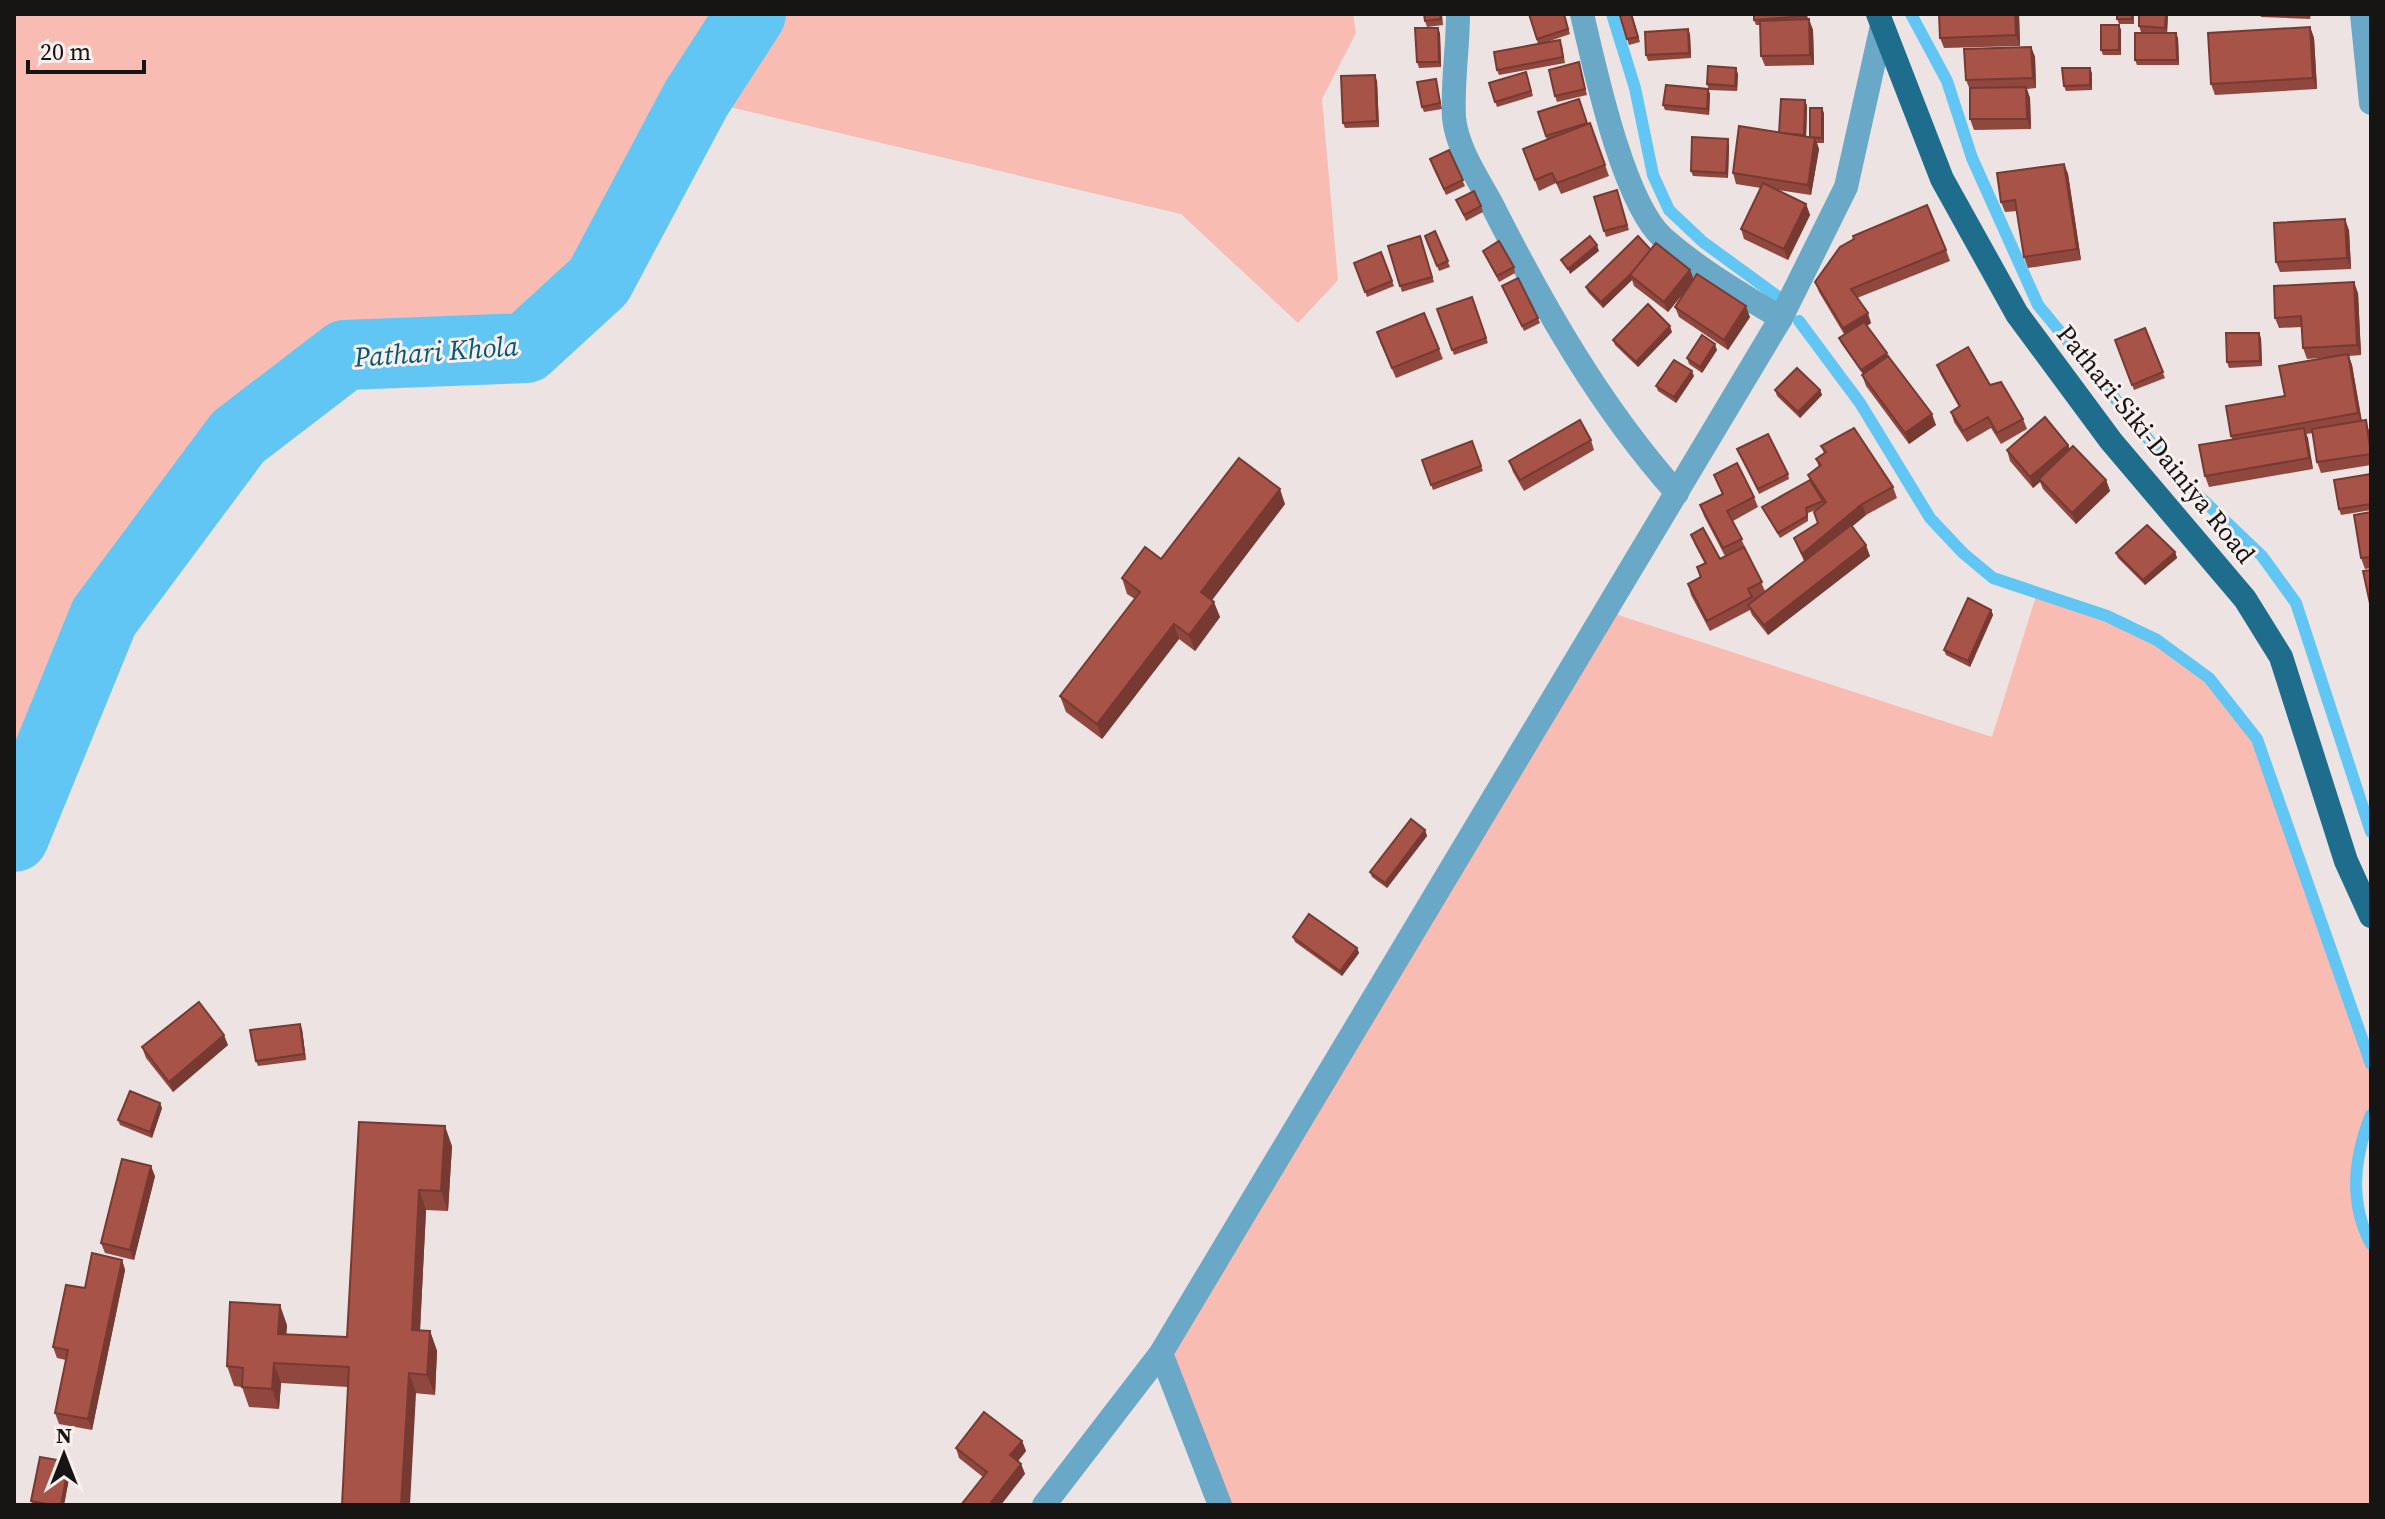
<svg xmlns="http://www.w3.org/2000/svg" width="2385" height="1519" viewBox="0 0 2385 1519" font-family="'Source Serif 4',serif">
  <style>
    .green { fill: #f8bcb3 }
    .lines { fill: none; stroke-linecap: round; stroke-linejoin: round }
    .stream { stroke: #61c6f3; stroke-width: 12 }
    .river { stroke: #61c6f3; stroke-width: 70 }
    .minor { stroke: #69a8c6; stroke-width: 24 }
    .major { stroke: #1e6d8d; stroke-width: 24 }
    .wall { fill: #90473e }
    .shaded-wall { fill: #763a32 }
    .building { fill: #a85348; stroke: #763a32; stroke-width: 2 }
    .labels { text-anchor: middle; stroke-width: 6; stroke-linejoin: round; paint-order: stroke }
    .street-label { font-size: 26px; fill: #171414; stroke: #f9f0ef }
    .water-label { font-size: 28px; font-style: italic; fill: #015a78; stroke: #f9f0ef }
  </style>
  <rect width="100%" height="100%" fill="#ece3e2"/>
  <g class="green">
    <path d="M14,14H1353L1356,33L1322,99L1338,280L1298,323L1181,214L696,99L599,281L526,348L345,355L238,437L104,617L14,837Z"/>
    <path d="M2037,593C2097,613 2165,632 2210,679C2268,739 2273,789 2299,863C2320,925 2343,985 2367,1045C2371,1066 2374,1092 2371,1113C2370,1123 2363,1132 2360,1142C2351,1175 2355,1214 2371,1244V1505H1220L1161,1353L1606,611L1992,737Z"/>
  </g>
  <g class="lines">
    <g class="stream">
      <path d="M1612,14L1635,88L1653,175L1669,210L1703,242L1777,296"/>
      <path d="M1911,14L1947,81L1972,158L2038,305L2182,480L2262,556L2296,603L2371,832"/>
      <path d="M1799,321L1860,403L1930,518L1963,553L1993,578L2107,616L2157,640L2209,678L2257,739L2371,1064"/>
      <path d="M2371,1115C2354,1157 2349,1203 2371,1244"/>
    </g>
    <path class="river" d="M14,837L104,617L238,437L345,355L526,348L599,281L696,99L751,14"/>
    <g class="minor">
      <path d="M1458,14C1458,48 1452,84 1454,118C1457,147 1476,176 1490,201C1542,304 1600,407 1677,493"/>
      <path d="M1582,14C1595,69 1623,202 1663,238C1698,269 1741,294 1781,318"/>
      <path d="M2362,14L2371,103"/>
      <path d="M1161,1353L1220,1505"/>
      <path d="M1044,1505L1161,1353L1781,318L1846,187L1881,30"/>
    </g>
    <path class="major" d="M1878,14L1942,179L2017,314L2111,441L2245,599L2281,657L2346,861L2371,916"/>
  </g>
  <g class="wall">
    <path d="M1442,14L1443,25L1427,27L1425,21Z"/>
    <path d="M1529,14H1564L1570,34L1544,43L1562,45L1565,63L1499,75L1497,70L1538,44Z"/>
    <path d="M1632,14L1640,42L1629,45L1620,16Z"/>
    <path d="M1807,14L1808,19L1813,30L1814,65L1765,66L1761,56L1760,25H1756L1754,20Z"/>
    <path d="M2019,14L2020,46L1944,48L1940,38Z"/>
    <path d="M2134,14V24H2119L2117,19Z"/>
    <path d="M2168,14L2167,33L2178,38L2179,65H2137L2135,60L2166,33L2141,32L2139,26Z"/>
    <path d="M2260,14H2311L2310,19L2261,17Z"/>
    <path d="M2119,25L2121,30V55H2103L2101,50Z"/>
    <path d="M2310,27L2314,38L2317,89L2215,95L2211,84Z"/>
    <path d="M1440,33L1441,67L1419,68L1417,62Z"/>
    <path d="M1690,34L1691,58L1648,61L1646,55Z"/>
    <path d="M2031,47L2035,57L2036,88L2027,89L2030,98L2031,129L1974,130L1970,119V90L1966,80Z"/>
    <path d="M1579,62L1587,95L1557,102L1555,96Z"/>
    <path d="M1526,72L1533,96L1497,107L1489,83Z"/>
    <path d="M2092,73V90L2066,91L2064,86Z"/>
    <path d="M1738,74L1737,91L1709,90L1707,84Z"/>
    <path d="M1436,79L1442,109L1424,112L1422,107Z"/>
    <path d="M1377,81L1379,127L1345,128L1343,123Z"/>
    <path d="M1708,89L1710,94L1709,115L1665,110L1663,105Z"/>
    <path d="M1579,99L1587,124L1590,123L1609,176L1561,194L1556,183L1539,191L1523,149L1547,140L1538,112Z"/>
    <path d="M1805,100L1807,106L1806,137H1810L1824,113V143H1817L1819,149L1811,195L1778,190L1806,204L1810,215L1788,260L1744,239L1741,229L1761,188L1736,184L1733,173L1779,133Z"/>
    <path d="M1729,145L1728,178L1693,176L1691,171Z"/>
    <path d="M1449,150L1465,186L1446,195L1432,165Z"/>
    <path d="M2064,164L2068,174L2081,260L2028,268L2024,257L2017,211L2005,212L2001,202Z"/>
    <path d="M1617,190L1629,230L1606,237L1594,197Z"/>
    <path d="M1456,200L1481,206L1483,212L1466,221Z"/>
    <path d="M2349,230L2351,269L2280,272L2276,262Z"/>
    <path d="M1435,231L1450,267L1439,271L1425,236Z"/>
    <path d="M1420,236L1434,282L1402,292L1388,246Z"/>
    <path d="M1651,250L1690,270L1694,280L1750,317L1728,350L1679,317L1675,307L1691,284L1668,312L1634,286L1632,280L1603,308L1588,292L1586,287Z"/>
    <path d="M1946,250L1950,261L1857,298L1871,323L1867,326L1936,425L1909,444L1866,386L1862,375L1863,374L1841,343L1839,338L1844,334L1819,292L1815,282Z"/>
    <path d="M1483,251L1514,267L1515,273L1499,282Z"/>
    <path d="M1381,252L1394,286L1367,297L1354,263Z"/>
    <path d="M1502,286L1538,318L1540,323L1524,331Z"/>
    <path d="M2358,293L2361,355L2349,356L2352,365L2362,421L2370,431L2371,465L2321,473L2317,462L2313,433L2306,434L2313,469L2209,487L2205,476L2232,439L2231,436L2285,396L2332,357L2307,359L2303,348L2302,327L2279,328L2275,318Z"/>
    <path d="M1472,297L1488,343L1454,355L1437,309Z"/>
    <path d="M2145,328L2165,378L2134,390L2115,340Z"/>
    <path d="M1672,332L1638,367L1615,345L1613,340Z"/>
    <path d="M2261,338L2262,366L2229,368L2227,362Z"/>
    <path d="M1380,342L1439,349L1443,359L1396,378Z"/>
    <path d="M1717,350L1702,373L1689,364L1687,358Z"/>
    <path d="M1937,365L1990,385L2023,419L2027,429L2001,444L1991,428L1967,442L1954,422L1951,412L1959,407L1941,375Z"/>
    <path d="M1694,376L1676,403L1658,391L1656,386Z"/>
    <path d="M1775,390H1820L1822,395L1800,418L1777,396Z"/>
    <path d="M1591,440L1594,450L1524,491L1513,472L1509,461Z"/>
    <path d="M1472,441L1483,471L1433,490L1422,460Z"/>
    <path d="M2068,445L2070,449L2106,480L2110,491L2076,524L2043,489L2040,482L2033,488L2010,461L2007,450Z"/>
    <path d="M1821,446L1893,487L1897,498L1866,515L1852,526L1870,556L1768,635L1752,615L1750,610L1710,631L1691,595L1688,584L1700,578L1697,567L1705,564L1695,545L1691,535L1720,559L1725,556L1704,516L1700,505L1722,494L1714,475L1754,497L1758,507L1733,521L1765,591L1804,561L1794,538L1818,523V509L1808,513V521L1780,538L1762,507L1810,480L1808,475L1819,467L1816,459L1824,453Z"/>
    <path d="M1737,449L1788,474L1789,479L1759,494Z"/>
    <path d="M2371,474V510L2341,515L2339,509Z"/>
    <path d="M1285,504L1212,600L1220,617L1195,651L1179,639L1102,739L1066,712L1060,696L1135,599L1127,594L1122,578Z"/>
    <path d="M2371,512V568L2365,569L2361,558Z"/>
    <path d="M2175,552L2177,558L2145,585L2118,558L2116,553Z"/>
    <path d="M1991,610L1993,615L1970,667L1946,655L1944,650Z"/>
    <path d="M1425,830L1427,836L1387,888L1372,877L1370,872Z"/>
    <path d="M1293,937L1357,948L1359,953L1342,976L1295,942Z"/>
    <path d="M302,1029L306,1060L258,1066L256,1061Z"/>
    <path d="M228,1045L173,1092L146,1058L142,1047Z"/>
    <path d="M162,1108L152,1138L120,1125L118,1120Z"/>
    <path d="M359,1122L452,1146L448,1211L426,1210L420,1331H430L437,1351L435,1395L348,1387L281,1383L279,1409L249,1407L242,1387L234,1386L227,1366L287,1325L286,1334L347,1337Z"/>
    <path d="M155,1176L134,1260L105,1253L101,1243Z"/>
    <path d="M122,1260L125,1270L92,1430L59,1424L55,1413L66,1360L57,1358L53,1347L85,1288Z"/>
    <path d="M1022,1441L1026,1451L1018,1461L1021,1464L1025,1474L983,1477L959,1458L956,1448Z"/>
    <path d="M71,1468L64,1505H33L31,1501Z"/>
  </g>
  <g class="shaded-wall">
    <path d="M2015,14H2019L2020,46L2016,35Z"/>
    <path d="M2166,14H2168L2167,33L2165,28Z"/>
    <path d="M1809,19L1813,30L1814,65L1810,55Z"/>
    <path d="M2119,25L2121,30V55L2119,50Z"/>
    <path d="M2310,27L2314,38L2317,89L2313,78Z"/>
    <path d="M1438,28L1440,33L1441,67L1439,62Z"/>
    <path d="M1688,29L1690,34L1691,58L1689,53Z"/>
    <path d="M2176,33L2178,38L2179,65L2177,60Z"/>
    <path d="M2031,47L2035,57L2036,88L2033,78Z"/>
    <path d="M1736,68L1738,74L1737,91L1735,86Z"/>
    <path d="M2090,68L2092,73V90L2090,85Z"/>
    <path d="M1375,75L1377,81L1379,127L1377,121Z"/>
    <path d="M2026,87L2030,98L2031,129L2027,119Z"/>
    <path d="M1708,89L1710,94L1709,115L1707,109Z"/>
    <path d="M1805,100L1807,106L1806,140L1804,135Z"/>
    <path d="M1822,108L1824,113V143L1822,138Z"/>
    <path d="M1815,138L1819,149L1811,195L1808,185Z"/>
    <path d="M1728,139L1729,145L1728,178L1726,173Z"/>
    <path d="M2064,164L2068,174L2081,260L2077,249Z"/>
    <path d="M1806,204L1810,215L1788,260L1784,249Z"/>
    <path d="M2345,219L2349,230L2351,269L2347,258Z"/>
    <path d="M1597,245L1599,251L1570,274L1568,269Z"/>
    <path d="M1653,252L1630,275L1632,280L1603,308L1601,302Z"/>
    <path d="M1690,270L1694,280L1668,312L1664,302Z"/>
    <path d="M2354,282L2358,293L2361,355L2357,345Z"/>
    <path d="M1746,306L1750,317L1728,350L1724,340Z"/>
    <path d="M1868,313L1871,323L1847,339L1843,328Z"/>
    <path d="M1670,326L1672,332L1638,367L1636,362Z"/>
    <path d="M2259,333L2261,338L2262,366L2260,361Z"/>
    <path d="M1715,344L1717,350L1702,373L1700,367Z"/>
    <path d="M1887,353L1889,359L1863,375L1861,370Z"/>
    <path d="M2348,354L2352,365L2362,424L2358,413Z"/>
    <path d="M1692,371L1694,376L1676,403L1674,397Z"/>
    <path d="M1820,390L1822,395L1800,418L1798,412Z"/>
    <path d="M1932,414L1936,425L1909,444L1905,433Z"/>
    <path d="M2304,428L2308,438L2313,469L2309,458Z"/>
    <path d="M2068,445L2072,455L2039,479L2040,482L2033,488L2030,477Z"/>
    <path d="M2106,480L2110,491L2076,524L2072,513Z"/>
    <path d="M1280,489L1285,504L1206,608L1201,592Z"/>
    <path d="M1862,504L1866,515L1806,565L1802,554Z"/>
    <path d="M1866,545L1870,556L1768,635L1764,625Z"/>
    <path d="M2175,552L2177,558L2145,585L2143,580Z"/>
    <path d="M1214,602L1220,617L1195,651L1189,635Z"/>
    <path d="M1991,610L1993,615L1970,667L1968,661Z"/>
    <path d="M1174,624L1179,639L1102,739L1097,724Z"/>
    <path d="M1425,830L1427,836L1387,888L1385,883Z"/>
    <path d="M1357,948L1359,953L1342,976L1340,971Z"/>
    <path d="M300,1024L302,1029L306,1060L304,1054Z"/>
    <path d="M224,1035L228,1045L173,1092L169,1082Z"/>
    <path d="M160,1103L162,1108L152,1138L150,1132Z"/>
    <path d="M445,1126L452,1146L448,1211L441,1191Z"/>
    <path d="M151,1166L155,1176L134,1260L130,1250Z"/>
    <path d="M419,1190L426,1210L419,1350L412,1330Z"/>
    <path d="M122,1260L125,1270L92,1430L88,1419Z"/>
    <path d="M280,1305L287,1325L285,1354L278,1334Z"/>
    <path d="M430,1331L437,1351L435,1395L427,1375Z"/>
    <path d="M274,1363L281,1383L279,1409L272,1389Z"/>
    <path d="M409,1373L416,1393L410,1505H401Z"/>
    <path d="M1022,1441L1026,1451L1014,1466L1010,1455Z"/>
    <path d="M69,1462L71,1468L64,1505H61Z"/>
    <path d="M1021,1464L1025,1474L1001,1505H989Z"/>
  </g>
  <g class="building">
    <path d="M1424,14H1440L1441,19L1425,21Z"/>
    <path d="M1529,14H1564L1568,29L1537,39Z"/>
    <path d="M1627,14H1631L1638,37L1627,39L1620,16Z"/>
    <path d="M1754,14H1806V16L1754,20Z"/>
    <path d="M1939,14H2015L2016,35L1940,38Z"/>
    <rect x="2117" y="14" width="15" height="5"/>
    <path d="M2139,14H2166L2165,28L2139,26Z"/>
    <path d="M1809,19L1810,55L1761,56L1760,21Z"/>
    <rect x="2101" y="25" width="18" height="25"/>
    <path d="M2310,27L2313,78L2211,84L2208,33Z"/>
    <path d="M1415,28H1438L1439,62H1417Z"/>
    <path d="M1688,29L1689,53L1646,55L1645,32Z"/>
    <path d="M2135,33H2176L2177,60H2135Z"/>
    <path d="M1560,40L1563,57L1497,70L1494,52Z"/>
    <path d="M2031,47L2033,78L1966,80L1964,49Z"/>
    <path d="M1579,62L1585,89L1555,96L1549,70Z"/>
    <path d="M1708,66L1736,68L1735,86L1707,84Z"/>
    <path d="M2062,68H2090V85L2064,86Z"/>
    <path d="M1526,72L1531,91L1495,102L1489,83Z"/>
    <path d="M1375,75L1377,121L1343,123L1341,76Z"/>
    <path d="M1436,79L1440,103L1422,107L1417,82Z"/>
    <path d="M1666,85L1708,89L1707,109L1663,105Z"/>
    <path d="M2026,87L2027,119H1970V88Z"/>
    <path d="M1579,99L1587,123L1546,136L1538,112Z"/>
    <path d="M1781,99L1805,100L1804,135L1779,133Z"/>
    <path d="M1810,108H1822V138L1810,137Z"/>
    <path d="M1590,123L1605,165L1557,183L1552,173L1535,180L1523,149Z"/>
    <path d="M1739,126L1815,138L1808,185L1733,173Z"/>
    <path d="M1692,137L1728,139L1726,173L1691,171Z"/>
    <path d="M1449,150L1463,180L1444,189L1430,159Z"/>
    <path d="M2064,164L2077,249L2024,257L2015,200L2001,202L1997,173Z"/>
    <path d="M1763,183L1806,204L1784,249L1741,229Z"/>
    <path d="M1617,190L1627,225L1604,231L1594,197Z"/>
    <path d="M1474,191L1481,206L1464,215L1456,200Z"/>
    <path d="M1927,205L1946,250L1851,289L1868,313L1843,328L1815,282L1840,247L1854,239L1853,236Z"/>
    <path d="M2345,219L2347,258L2276,262L2274,223Z"/>
    <path d="M1435,231L1448,261L1437,266L1425,236Z"/>
    <path d="M1420,236L1432,277L1400,286L1388,246Z"/>
    <path d="M1590,236L1597,245L1568,269L1561,260Z"/>
    <path d="M1638,236L1651,250L1634,271L1601,302L1586,287Z"/>
    <path d="M1499,241L1514,267L1497,276L1483,251Z"/>
    <path d="M1656,243L1690,270L1664,302L1630,275Z"/>
    <path d="M1381,252L1392,281L1365,292L1354,263Z"/>
    <path d="M1697,274L1746,306L1724,340L1675,307Z"/>
    <path d="M1518,278L1538,318L1522,326L1502,286Z"/>
    <path d="M2354,282L2357,345L2303,348L2301,316L2275,318L2274,286Z"/>
    <path d="M1472,297L1486,338L1452,350L1437,309Z"/>
    <path d="M1648,304L1670,326L1636,362L1613,340Z"/>
    <path d="M1424,313L1439,349L1392,368L1377,332Z"/>
    <path d="M1864,322L1887,353L1861,370L1839,338Z"/>
    <path d="M2145,328L2163,372L2132,385L2115,340Z"/>
    <path d="M2226,333H2259L2260,361L2227,362Z"/>
    <path d="M1702,335L1715,344L1700,367L1687,358Z"/>
    <path d="M1968,347L1990,385L2001,382L2023,419L1997,433L1988,417L1963,431L1951,412L1960,406L1937,365Z"/>
    <path d="M2348,354L2358,413L2231,436L2226,406L2285,396L2279,366Z"/>
    <path d="M1888,356L1932,414L1905,433L1862,375Z"/>
    <path d="M1674,360L1692,371L1674,397L1656,386Z"/>
    <path d="M1797,368L1820,390L1798,412L1775,390Z"/>
    <path d="M2045,417L2068,445L2030,477L2007,450Z"/>
    <path d="M1580,420L1591,440L1520,480L1509,461Z"/>
    <path d="M2366,420L2371,454L2317,462L2312,429Z"/>
    <path d="M1854,428L1893,487L1862,504L1802,554L1794,538L1818,523L1814,512L1826,502L1808,475L1821,465L1816,459L1826,452L1821,446Z"/>
    <path d="M2304,428L2309,458L2205,476L2199,445Z"/>
    <path d="M1768,434L1788,474L1758,489L1737,449Z"/>
    <path d="M1472,441L1481,466L1431,485L1422,460Z"/>
    <path d="M2073,446L2106,480L2072,513L2039,479Z"/>
    <path d="M1239,458L1280,489L1201,592L1214,602L1189,635L1174,624L1097,724L1060,696L1140,592L1122,578L1145,547L1161,559Z"/>
    <path d="M1737,463L1754,497L1727,511L1742,539L1723,548L1700,505L1723,494L1714,475Z"/>
    <path d="M2371,474V504L2339,509L2334,480Z"/>
    <path d="M1810,480L1823,501L1806,508L1807,516L1778,533L1762,507Z"/>
    <path d="M2371,512V557L2361,558L2354,515Z"/>
    <path d="M1851,525L1866,545L1764,625L1748,605Z"/>
    <path d="M2147,525L2175,552L2143,580L2116,553Z"/>
    <path d="M1703,528L1720,559L1744,547L1762,582L1748,589L1752,597L1707,621L1688,584L1701,577L1697,567L1706,563L1691,535Z"/>
    <path d="M2371,570V608L2363,571Z"/>
    <path d="M1968,598L1991,610L1968,661L1944,650Z"/>
    <path d="M1411,819L1425,830L1385,883L1370,872Z"/>
    <path d="M1309,914L1357,948L1340,971L1293,937Z"/>
    <path d="M199,1002L224,1035L169,1082L142,1047Z"/>
    <path d="M300,1024L304,1054L256,1061L250,1030Z"/>
    <path d="M130,1091L160,1103L150,1132L118,1120Z"/>
    <path d="M359,1122L445,1126L441,1191L419,1190L412,1330L430,1331L427,1375L409,1373L401,1505H342L349,1367L274,1363L272,1389L242,1387L243,1368L227,1366L230,1302L280,1305L278,1334L347,1337Z"/>
    <path d="M122,1159L151,1166L130,1250L101,1243Z"/>
    <path d="M92,1253L122,1260L88,1419L55,1413L68,1350L53,1347L66,1285L85,1288Z"/>
    <path d="M984,1412L1022,1441L1010,1455L1021,1464L989,1505H961L987,1472L956,1448Z"/>
    <path d="M40,1457L69,1462L61,1505H52L31,1501Z"/>
  </g>
  <g class="labels">
    <g class="street-label">
      <text transform="translate(2156 444) rotate(51)" y="9">Pathari-Siki-Dainiya Road</text>
    </g>
    <g class="water-label">
      <text transform="translate(436 351) rotate(-4)" y="10">Pathari Khola</text>
    </g>
  </g>
  <rect width="2385" height="1519" fill="none" stroke="#171414" stroke-width="32"/>
  <g transform="translate(64 1455)" stroke="#f9f0ef" stroke-width="6" paint-order="stroke">
  <path d="M0-6L14 30L0 20L-14 30Z" fill="#171414"/>
  <text y="-12" font-size="22" font-weight="bold" text-anchor="middle" fill="#171414">N</text>
  </g>
  <path d="M28 60v12h116v-12" fill="none" stroke="#171414" stroke-width="4"/>
  <text x="40" y="60" font-size="24" fill="#171414" stroke="#f9f0ef" stroke-width="6" paint-order="stroke">20 m</text>
</svg>
